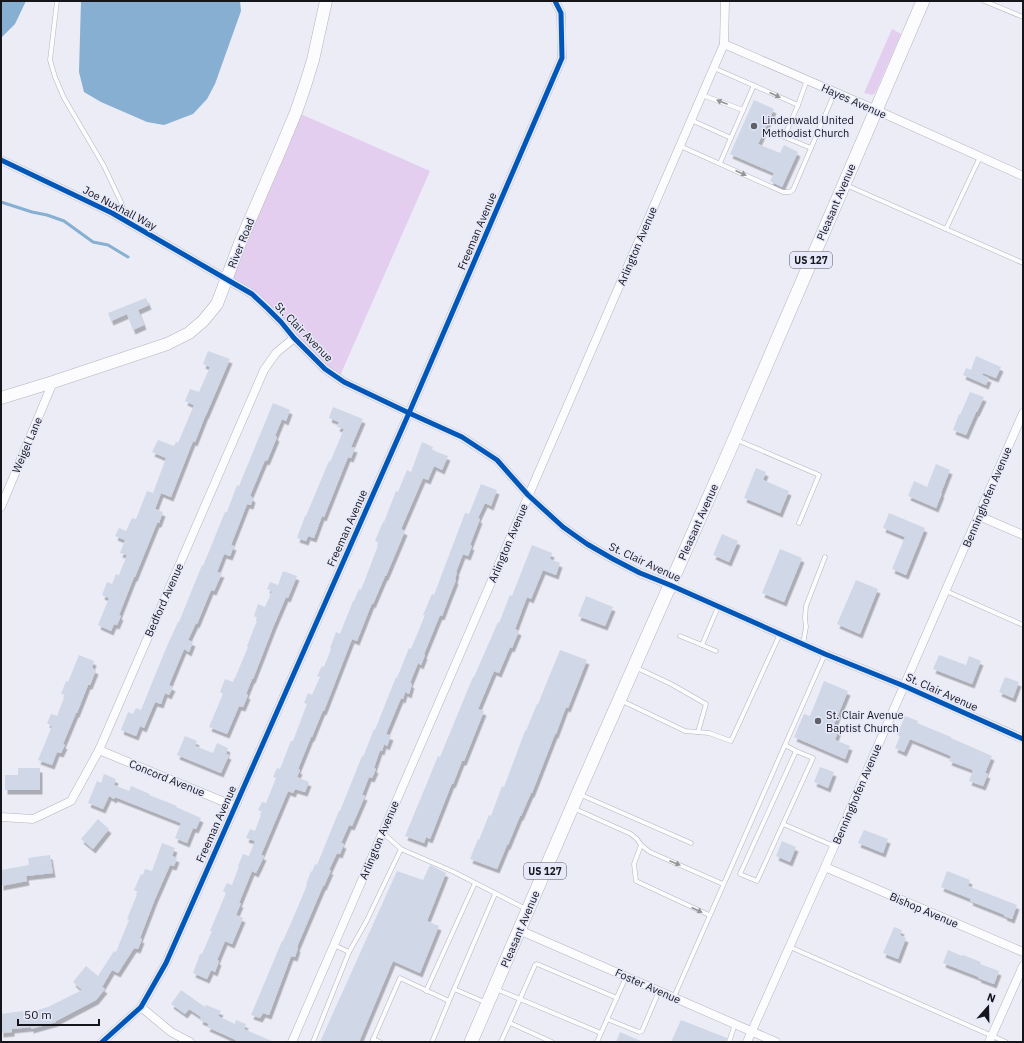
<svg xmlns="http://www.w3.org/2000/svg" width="1024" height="1043" viewBox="0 0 1024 1043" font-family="'IBM Plex Sans',sans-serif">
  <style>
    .green { fill: #e3ceef }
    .water { fill: #86afd2 }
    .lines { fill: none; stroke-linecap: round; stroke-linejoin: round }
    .stream { stroke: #86afd2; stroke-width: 3 }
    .building { fill: #d0d7e7; filter: url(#shadow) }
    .lane-casing { stroke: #b4b5bc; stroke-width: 5 }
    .street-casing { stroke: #b4b5bc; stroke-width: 9 }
    .secondary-casing { stroke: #b4b5bc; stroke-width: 13 }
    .primary-casing { stroke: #b4b5bc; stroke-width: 14 }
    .lane { stroke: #fcfcfe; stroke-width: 4 }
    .street { stroke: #fcfcfe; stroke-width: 8 }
    .secondary { stroke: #fcfcfe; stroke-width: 12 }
    .primary { stroke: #fcfcfe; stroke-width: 13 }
    .cycleway-casing { stroke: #e7e9fa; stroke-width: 8 }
    .cycleway { stroke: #0057b8; stroke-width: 5 }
    .oneway { fill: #949498 }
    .poi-dot { fill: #606168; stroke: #e7e9fa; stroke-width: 1.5 }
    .labels { text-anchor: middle; stroke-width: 3; stroke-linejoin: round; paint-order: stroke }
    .shield { fill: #e7e9fa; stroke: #54555e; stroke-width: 1 }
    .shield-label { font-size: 10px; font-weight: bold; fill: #15161b }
    .street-label { font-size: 11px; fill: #15161b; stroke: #e7e9fa }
    .poi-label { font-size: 11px; fill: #15161b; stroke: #e7e9fa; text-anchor: start }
  </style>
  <defs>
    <filter id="shadow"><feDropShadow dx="2.5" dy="4.5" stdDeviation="0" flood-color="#0004"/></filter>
  </defs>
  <rect width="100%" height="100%" fill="#ebecf6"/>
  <g class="green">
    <path d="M892,29L901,34L875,93L872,95L864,93Z"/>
    <path d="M296,112L430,171L339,378L268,309L227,279Z"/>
  </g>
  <g class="water">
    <path d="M1,1H26L15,24L2,37H1Z"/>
    <path d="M81,1H240L241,11L215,84L207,99L193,114L164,125L147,122L101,102L84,92L79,72Z"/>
  </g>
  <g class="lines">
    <path class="stream" d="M1,202L32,212L47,215L64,221L93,242L108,245L128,257"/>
  </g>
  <g class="building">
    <path d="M754,100L774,109L758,144L780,153L784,145L798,152L782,187L770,181L774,173L730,154Z"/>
    <path d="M146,298L149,305L138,310L144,325L133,330L127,314L111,321L108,313Z"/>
    <path d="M208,351L230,359L206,415V414L195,442L193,441L171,497L161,493L155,509L163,512L159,523H157L135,577H134L119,615L121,616L117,625L114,624L111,631L98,625L109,598L102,595L107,582L112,584L116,574L119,575L127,555L120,553L125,540L115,536L119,528L126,531L132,518L136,519L147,491L153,493L166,458L152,452L158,440L174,446L176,442L178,443L194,405L185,401L190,389L199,392L210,367L203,364Z"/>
    <path d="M976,356L1001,367L996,378L983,373L982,375L989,378L986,385L963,375L966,368L971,370Z"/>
    <path d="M970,392L984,397L977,412H976L966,435L953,430L959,414L960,415Z"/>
    <path d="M273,403L290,410L286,421L282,419L275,436L277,437L270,454L267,461L265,460L250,496L253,498L251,505L247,504L231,545L234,546L230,556L224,554L217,572L222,573L214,591L211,590L197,624L196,623L188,640L193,642L189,652L184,649L169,685L173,687L169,695L165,693L161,704L155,702L144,728L140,726L136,736L121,730L128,712L133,714L136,708L141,710L167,646L178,622H179L202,565L203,566L225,512H227L237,485L239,486Z"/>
    <path d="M333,407L363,419L351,447L355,448L351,458L348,457L324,517L322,516L314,538L308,536L306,541L297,538L305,516H306L329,461L330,462L344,429L337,427L339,422L329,418Z"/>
    <path d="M422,442L433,447L432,450L448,456L442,470L434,466L428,480L423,478L401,529L405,531L386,576H385L373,604L372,603L357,641L352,639L324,711L323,710L312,737H311L298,769L300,770L297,777L309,782L305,792L295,789L293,793L288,791L261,855L264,856L259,867L256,873L252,871L239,903H241L236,915L243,918L232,944L225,941L217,960L219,961L215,972L211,970L207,979L193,973L200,954H202L212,931H210L226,893L223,891L227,883L232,885L239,866H238L243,854L249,856L255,841L246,838L250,829L255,831L262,812L258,810L262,802L266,803L276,778L273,777L277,768L280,769L291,741H293L307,704L304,703L308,693L312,695L320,677L317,676L322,666L324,667L331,649L330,648L336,632L340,634L353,601H354L359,589L361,590L379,543L375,541L383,522H384L396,491L398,492L407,470L411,472Z"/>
    <path d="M936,464L950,470L941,493H942L936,508L908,496L914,481L927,487Z"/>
    <path d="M756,468L766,472L763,480L789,491L780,513L744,498Z"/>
    <path d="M481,484L497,490L491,506L485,503L478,518L480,519L470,545L472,546L468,556L463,554L456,572H457L455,579L456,580L448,600L442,616L440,615L424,654L425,655L421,665L418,663L410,683L412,684L409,694L405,692L403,699L401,698L386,734L391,736L387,746L384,744L382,751L380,750L374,768L376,769L372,778L369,777L362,795L365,796L352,826L349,825L341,843L344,844L340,854L337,853L329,870H331L324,886H323L297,947L298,948L295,957L291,956L269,1015L263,1013L260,1018L251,1015L282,941H283L294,916L307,885H306L311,871L312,872L315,864L317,865L339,811H340L362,756L363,757L374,729L375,730L396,677L397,678L409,648L411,649L425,615H423L432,594L434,595L465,513L469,514Z"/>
    <path d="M889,513L925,528L906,575L892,569L905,537L883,528Z"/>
    <path d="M722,534L738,541L729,562L713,555Z"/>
    <path d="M532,545L552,553L550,559L560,563L556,575L543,570L531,599L527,597L515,629L519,631L512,648L510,647L499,673L494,671L478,709L484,711L464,761H462L453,784L452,783L430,839L426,837L424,843L405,836L427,783L438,756L440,757L473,677H474L498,622L499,623L510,595L512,596Z"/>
    <path d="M780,549L802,558L784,602L762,593Z"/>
    <path d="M283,571L297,576L288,598L286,597L274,625L253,679H252L246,694L248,695L243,707L239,706L227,734L209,727L223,694L220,692L225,679L233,682L234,678H235L248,647L247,646L258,618L254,616L258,604L265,607L272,591L267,589L270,582L278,585Z"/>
    <path d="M856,580L878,589L860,634L837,624Z"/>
    <path d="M586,596L613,607L605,626L578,616Z"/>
    <path d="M560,650L587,660L568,708L566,707L556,734H555L532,793H531L521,816H520L508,845H507L497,869L470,859L478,839L479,840L489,815L491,816L502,786L504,787L525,731H526L537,704H538Z"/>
    <path d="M79,655L94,661L92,668L96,670L90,685H88L77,713H76L63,744L65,745L61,753L57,752L52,765L38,760L52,726L47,723L51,714L57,716L65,695L61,694L66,681L68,682Z"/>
    <path d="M939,655L966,665L969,656L981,661L972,684L933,669Z"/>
    <path d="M1005,677L1019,682L1013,698L999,692Z"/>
    <path d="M824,681L848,691L833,727L839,729L835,740L850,746L845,759L794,737L804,714L810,716Z"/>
    <path d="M905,716L918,721L917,723L951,737V738L992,756L985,773L988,774L983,786L969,781L973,770L949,761L951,756L910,739L904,752L895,748L900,736L897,735Z"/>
    <path d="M185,736L197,741L195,746L213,753L217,743L228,748L226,754L229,755L221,773L177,755Z"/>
    <path d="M820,767L834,772L828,788L814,782Z"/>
    <path d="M18,768H40V790H5V775H18Z"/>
    <path d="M104,774L116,779L114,785L129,791L131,786L150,794L149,795L177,806L176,807L201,818L196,829L193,828L187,843L175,838L181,823L115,797L114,799L109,796L103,809L88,803L97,781L101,783Z"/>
    <path d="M98,819L109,829L93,849L81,839Z"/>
    <path d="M864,830L888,839L883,853L858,843Z"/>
    <path d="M782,841L796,847L790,862L776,856Z"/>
    <path d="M162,843L175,848L172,856L177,858L174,866L170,865L155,899L140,938L142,939L138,949L134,948L118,973L112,970L102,987L105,989L96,1000L56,1021V1022L31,1029V1027L12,1029V1032L1,1033V1014L23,1011L24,1014L48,1007L82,990L73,982L86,966L98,976L114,951L116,952L129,920L127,919L138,892L134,890L141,874L143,875L145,869L152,871Z"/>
    <path d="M50,855L53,873L26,876L27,881L1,886V870L29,865L28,858Z"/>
    <path d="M430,865L446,873L427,921L439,926L420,973L393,961L359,1042H320L397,871L423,880Z"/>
    <path d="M947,871L970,880L968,886L1017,905L1012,919L1004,916L1005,915L970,901L971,899L941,887Z"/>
    <path d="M894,927L902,930L900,935L906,938L898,959L883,953Z"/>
    <path d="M948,950L962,956L963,955L981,962L980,964L999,971L994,984L978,978L979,977L943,963Z"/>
    <path d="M181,990L205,1007L206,1005L221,1011L218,1016L235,1024L236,1020L246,1024L244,1029L274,1042H235L236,1040L207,1027L209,1024L200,1020L201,1017L189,1009L185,1014L171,1004Z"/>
    <path d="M681,1020L727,1038L726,1042H671Z"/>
    <path d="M620,1032L643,1042H616Z"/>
  </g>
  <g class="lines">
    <defs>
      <g id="lane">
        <path d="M57,1L50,60L55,77L64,98L104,166L121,202L126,220"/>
        <path d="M984,1L1023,17"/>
        <path d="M714,68L798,105L784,137L811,148"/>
        <path d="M702,95L743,110"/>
        <path d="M798,105L807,80"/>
        <path d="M691,120L731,138"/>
        <path d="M680,146L783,192H790L793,190L835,92"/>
        <path d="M720,163L754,85"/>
        <path d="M846,185L1023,263"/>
        <path d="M946,229L980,157"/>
        <path d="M737,440L819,475L799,523"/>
        <path d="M946,591L1023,625"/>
        <path d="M680,636L702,645"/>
        <path d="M803,644L806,627L805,618L806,606L825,557"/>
        <path d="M716,651L702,645L718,607"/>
        <path d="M635,667L671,684L706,704L698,732"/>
        <path d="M620,700L685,731L709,733L731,741L780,634"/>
        <path d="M785,745L796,751"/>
        <path d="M796,751L813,758L757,881L740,874Z"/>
        <path d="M579,794L691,843"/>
        <path d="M573,808L631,834L637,839L641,845L634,864L636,881L709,915"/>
        <path d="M783,824L834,846"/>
        <path d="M383,833L401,849L454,872L526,909"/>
        <path d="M641,845L650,852L723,884"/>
        <path d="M334,945L349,952L366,922L401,849"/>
        <path d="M790,947L1006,1042"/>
        <path d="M454,989L487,1003"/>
        <path d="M496,989L601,1033"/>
        <path d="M426,991L475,883"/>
        <path d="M674,997L825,654"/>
        <path d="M449,1001L495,894"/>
        <path d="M607,1019L639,1032L642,1031L659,991"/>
        <path d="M510,1023L552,1042"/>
        <path d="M373,1039L380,1042"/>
        <path d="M313,1042L349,952"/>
        <path d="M372,1042L400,978L449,1001L432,1042"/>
        <path d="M501,1042L535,965L537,964L617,998"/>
        <path d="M597,1042L626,977"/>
        <path d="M729,1042L735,1024"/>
      </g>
      <g id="street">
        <path d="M725,1L724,44L876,110L1023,176"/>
        <path d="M1,160L112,213L252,294L268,309L281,322L294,338L325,369L344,382L409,413L462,437L497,460L528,495L563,527L587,544L613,559L640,573L670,585L825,654L904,686L1023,739"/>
        <path d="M1,507L53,382"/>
        <path d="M979,516L1023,535"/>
        <path d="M99,750L234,806"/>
        <path d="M1,817L33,819L71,801L99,750L264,370L276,353L294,338"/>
        <path d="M825,867L1023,952"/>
        <path d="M519,930L776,1042"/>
        <path d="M141,1007L171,1032L190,1042"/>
        <path d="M102,1042L141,1007L166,963L409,413L562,58L561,13L555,1"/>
        <path d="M292,1042L724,44"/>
        <path d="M747,1042L825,867L1023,413"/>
        <path d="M989,1042L1023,966"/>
      </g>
      <path id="secondary" d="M1,398L53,382L167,344L189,333L203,321L217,304L240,243L281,148L296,112L305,86L313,60L326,1"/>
      <path id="primary" d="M471,1042L580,789L728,454L923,1"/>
    </defs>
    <use href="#lane" class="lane-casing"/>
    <use href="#street" class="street-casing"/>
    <use href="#secondary" class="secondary-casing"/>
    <use href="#primary" class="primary-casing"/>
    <use href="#lane" class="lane"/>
    <use href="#street" class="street"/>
    <use href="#secondary" class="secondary"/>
    <use href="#primary" class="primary"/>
    <defs>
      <g id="cycleway">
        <path d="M1,160L112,213L252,294L268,309L281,322L294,338L325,369L344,382L409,413L462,437L497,460L528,495L563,527L587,544L613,559L640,573L670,585L825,654L904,686L1023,739"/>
        <path d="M102,1042L141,1007L166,963L409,413L562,58L561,13L555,1"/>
      </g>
    </defs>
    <use href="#cycleway" class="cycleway-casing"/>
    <use href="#cycleway" class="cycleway"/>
  </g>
  <defs><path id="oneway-solid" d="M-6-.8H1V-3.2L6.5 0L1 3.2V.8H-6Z"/></defs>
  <g class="oneway">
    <use href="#oneway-solid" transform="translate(775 95) rotate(24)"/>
    <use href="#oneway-solid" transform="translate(722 102) rotate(-159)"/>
    <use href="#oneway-solid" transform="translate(741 173) rotate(24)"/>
    <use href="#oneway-solid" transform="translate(675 863) rotate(23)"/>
    <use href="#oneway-solid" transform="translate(697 910) rotate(25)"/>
  </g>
  <g class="poi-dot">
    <circle cx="754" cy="126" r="4"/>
    <circle cx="818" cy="721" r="4"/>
  </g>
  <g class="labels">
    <g class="shield">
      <rect x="790" y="252" width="42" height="16" rx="3"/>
      <rect x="524" y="863" width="42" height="16" rx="3"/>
    </g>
    <g class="shield-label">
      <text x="811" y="264">US 127</text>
      <text x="545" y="875">US 127</text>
    </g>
    <g class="street-label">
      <text transform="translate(854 101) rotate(24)" y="4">Hayes Avenue</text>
      <text transform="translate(836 202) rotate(-67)" y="4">Pleasant Avenue</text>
      <text transform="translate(120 208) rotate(28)" y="4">Joe Nuxhall Way</text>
      <text transform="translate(477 231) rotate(-67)" y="4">Freeman Avenue</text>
      <text transform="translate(241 243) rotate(-68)" y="4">River Road</text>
      <text transform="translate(637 246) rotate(-67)" y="4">Arlington Avenue</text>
      <text transform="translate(304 332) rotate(46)" y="4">St. Clair Avenue</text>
      <text transform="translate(27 445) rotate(-67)" y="4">Weigel Lane</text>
      <text transform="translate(987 497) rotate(-67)" y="4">Benninghofen Avenue</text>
      <text transform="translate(698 522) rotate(-66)" y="4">Pleasant Avenue</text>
      <text transform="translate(347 528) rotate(-66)" y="4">Freeman Avenue</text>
      <text transform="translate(508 543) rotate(-67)" y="4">Arlington Avenue</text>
      <text transform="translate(645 562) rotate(25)" y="4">St. Clair Avenue</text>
      <text transform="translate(164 600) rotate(-66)" y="4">Bedford Avenue</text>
      <text transform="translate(942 692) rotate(24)" y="4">St. Clair Avenue</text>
      <text transform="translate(167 778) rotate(22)" y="4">Concord Avenue</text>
      <text transform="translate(857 794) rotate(-67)" y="4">Benninghofen Avenue</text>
      <text transform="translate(216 824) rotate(-66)" y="4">Freeman Avenue</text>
      <text transform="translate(379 840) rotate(-67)" y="4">Arlington Avenue</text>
      <text transform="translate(924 910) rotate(23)" y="4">Bishop Avenue</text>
      <text transform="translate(520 929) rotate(-67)" y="4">Pleasant Avenue</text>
      <text transform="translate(648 986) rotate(24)" y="4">Foster Avenue</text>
    </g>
    <g class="poi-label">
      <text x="762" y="124">Lindenwald United<tspan x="762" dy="13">Methodist Church</tspan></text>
      <text x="826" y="719">St. Clair Avenue<tspan x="826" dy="13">Baptist Church</tspan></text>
    </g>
  </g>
  <rect width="1024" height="1043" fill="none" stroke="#15161b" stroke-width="4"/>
  <g transform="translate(988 1007) rotate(20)" stroke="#e7e9fa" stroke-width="3" paint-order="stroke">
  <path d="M0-3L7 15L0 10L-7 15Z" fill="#15161b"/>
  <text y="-6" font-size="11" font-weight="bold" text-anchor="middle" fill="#15161b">N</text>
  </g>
  <path d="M18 1019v6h81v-6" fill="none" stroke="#15161b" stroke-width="2"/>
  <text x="24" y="1019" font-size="12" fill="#15161b" stroke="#e7e9fa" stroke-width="3" paint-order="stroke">50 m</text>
</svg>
